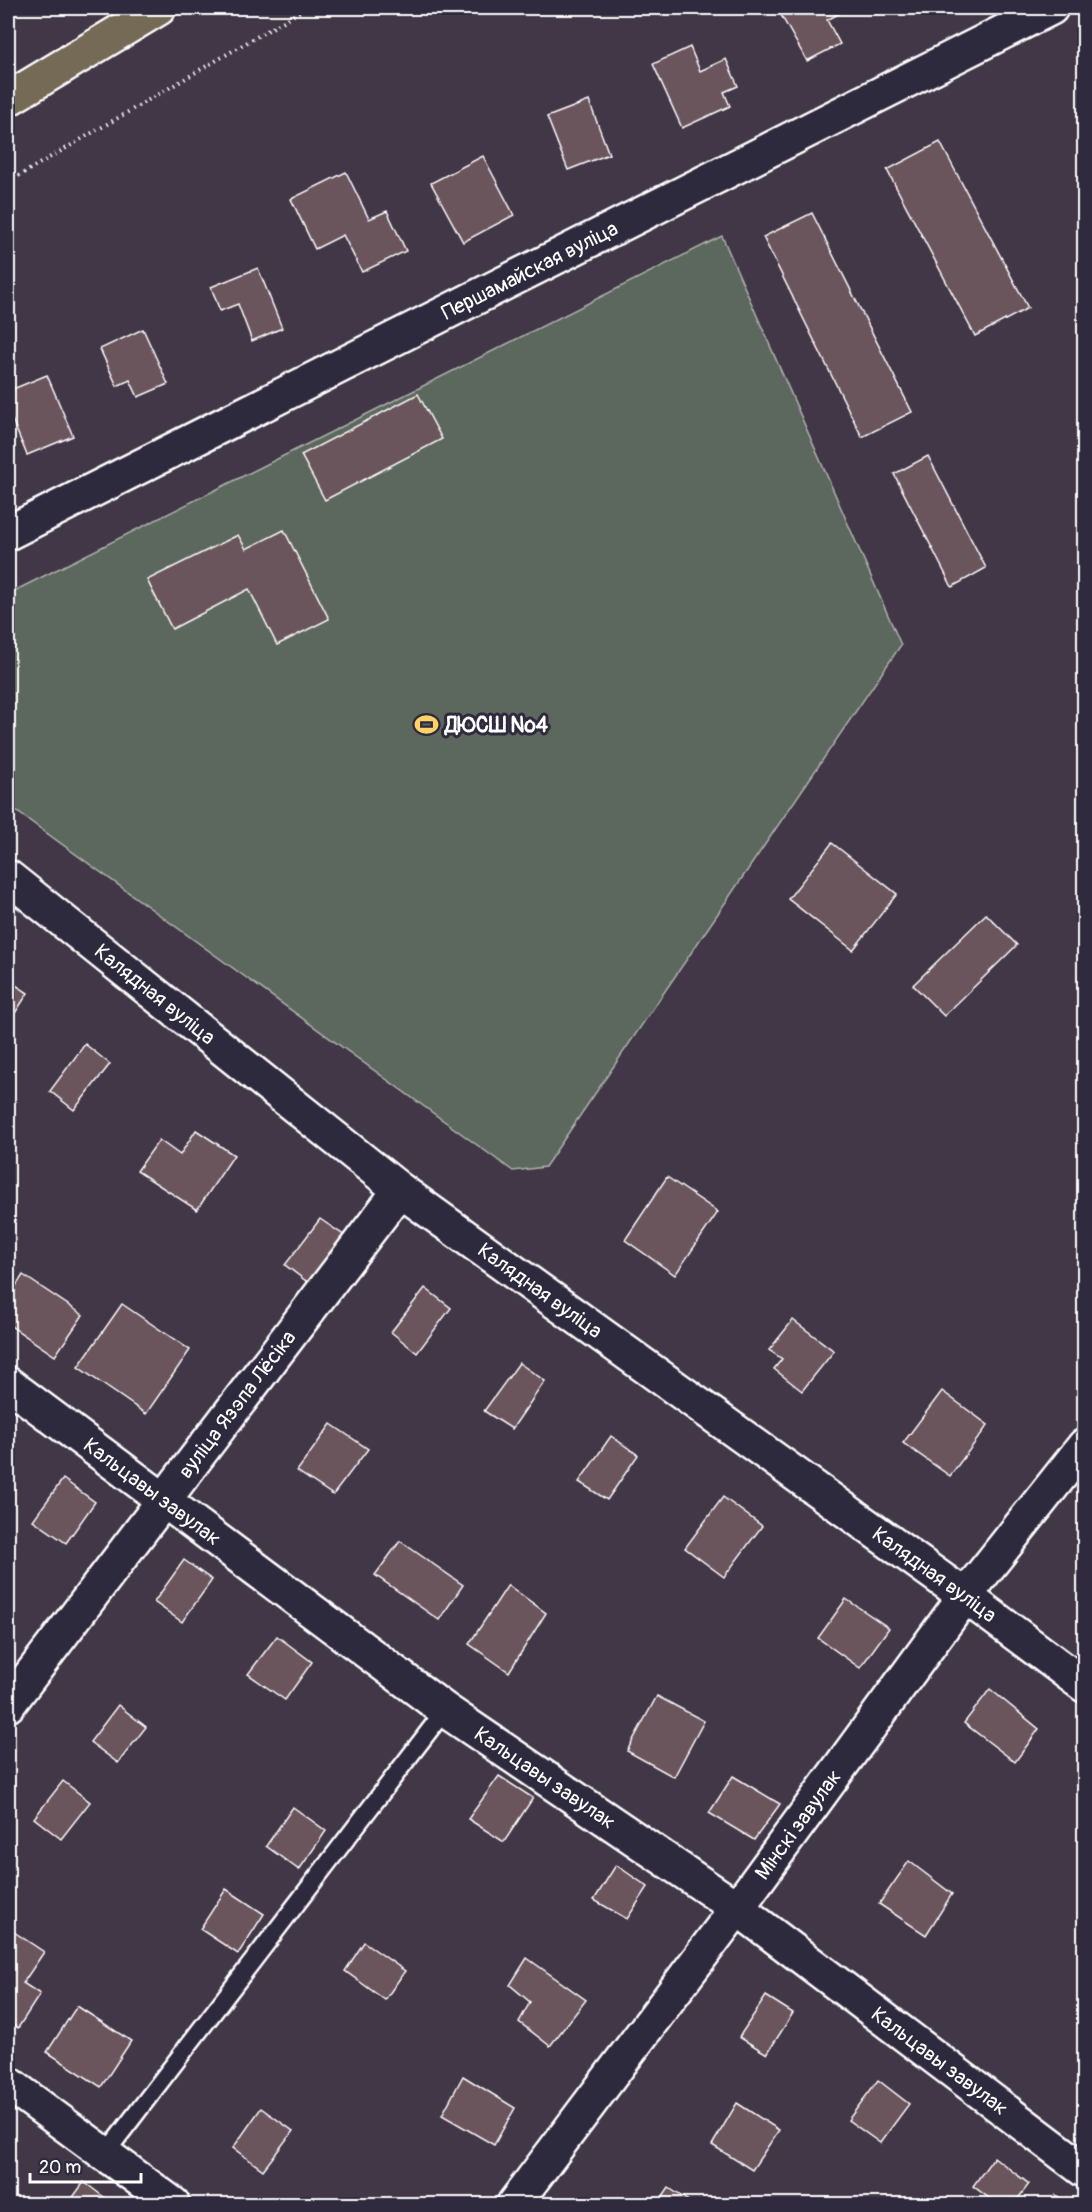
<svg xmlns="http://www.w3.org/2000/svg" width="1092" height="2212" viewBox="0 0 1092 2212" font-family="Pangolin,sans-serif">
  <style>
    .green { fill: #5c685d; stroke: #aeb4ae; stroke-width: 1.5 }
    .building { fill: #6b545b; stroke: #fff; stroke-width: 1.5 }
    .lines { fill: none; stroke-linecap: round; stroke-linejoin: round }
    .lane-casing { stroke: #fff; stroke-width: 21 }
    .street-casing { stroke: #fff; stroke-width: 38 }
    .primary-casing { stroke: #fff; stroke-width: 38 }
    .path { stroke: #fff; stroke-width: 4; stroke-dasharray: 1.5 4.5; stroke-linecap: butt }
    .lane { stroke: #2f2a3d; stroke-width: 16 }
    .street { stroke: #2f2a3d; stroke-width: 33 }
    .primary { stroke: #756a55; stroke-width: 33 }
    .labels { text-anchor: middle; stroke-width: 6; stroke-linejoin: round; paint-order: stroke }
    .street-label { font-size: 21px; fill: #fff; stroke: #2f2a3d }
    .poi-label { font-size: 21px; font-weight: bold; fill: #fff; stroke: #2f2a3d; text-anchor: start }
  </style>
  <rect width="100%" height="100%" fill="#413746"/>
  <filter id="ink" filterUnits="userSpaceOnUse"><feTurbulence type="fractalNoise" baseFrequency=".0167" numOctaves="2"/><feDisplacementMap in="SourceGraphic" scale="12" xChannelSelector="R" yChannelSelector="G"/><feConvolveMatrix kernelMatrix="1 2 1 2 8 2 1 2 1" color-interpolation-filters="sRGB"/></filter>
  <g filter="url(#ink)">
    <path class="green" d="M722,236L901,645L545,1167L513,1171L8,805V594Z"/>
    <g class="building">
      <path d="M777,8H844L846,10L827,20L840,44L807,61Z"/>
      <path d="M690,47L700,71L726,59L738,86L724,92L730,106L682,128L653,64Z"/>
      <path d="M589,101L609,154L568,170L547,117Z"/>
      <path d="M940,142L1028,308L975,336L887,170Z"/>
      <path d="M483,156L514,215L463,242L431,183Z"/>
      <path d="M346,172L369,219L387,211L406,251L362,272L343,235L315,249L291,199Z"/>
      <path d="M812,213L912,412L862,437L763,237Z"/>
      <path d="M258,268L282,328L252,341L238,304L220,311L211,287Z"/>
      <path d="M143,329L168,384L138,397L130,380L117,386L100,349Z"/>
      <path d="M47,375L73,436L27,455L8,410V391Z"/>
      <path d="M418,394L442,439L325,500L301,455Z"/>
      <path d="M928,456L986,568L952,587L894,474Z"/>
      <path d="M284,530L329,619L277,645L249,589L172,629L147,580L238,535L246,549Z"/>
      <path d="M832,843L897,894L853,950L788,899Z"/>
      <path d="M986,914L1017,945L944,1016L913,985Z"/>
      <path d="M8,980L28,993L8,1024Z"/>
      <path d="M85,1044L110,1064L74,1110L50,1091Z"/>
      <path d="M196,1130L234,1155L197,1210L137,1171L159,1140L180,1155Z"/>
      <path d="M667,1177L718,1212L675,1275L625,1240Z"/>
      <path d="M320,1219L348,1238L314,1287L285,1265Z"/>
      <path d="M23,1275L83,1315L55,1356L8,1324V1298Z"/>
      <path d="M425,1288L451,1308L417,1353L391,1332Z"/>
      <path d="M122,1304L190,1350L146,1414L78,1367Z"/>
      <path d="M793,1320L834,1351L802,1391L774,1369L782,1359L769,1350Z"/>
      <path d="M519,1363L545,1381L512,1429L484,1411Z"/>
      <path d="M942,1391L988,1425L950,1476L903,1443Z"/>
      <path d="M331,1424L368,1449L333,1495L297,1471Z"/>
      <path d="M611,1436L638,1455L607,1500L579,1482Z"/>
      <path d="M63,1479L95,1502L66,1543L33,1520Z"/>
      <path d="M723,1497L762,1526L724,1577L685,1548Z"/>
      <path d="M400,1541L463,1585L439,1620L375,1575Z"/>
      <path d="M184,1560L212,1580L182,1622L154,1602Z"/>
      <path d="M508,1585L546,1613L509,1672L469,1644Z"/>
      <path d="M846,1599L889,1628L860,1668L818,1638Z"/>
      <path d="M277,1636L312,1662L285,1700L248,1674Z"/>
      <path d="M990,1689L1039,1729L1015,1762L964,1723Z"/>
      <path d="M657,1696L704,1721L674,1777L627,1751Z"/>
      <path d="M118,1705L146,1727L118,1763L90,1742Z"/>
      <path d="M499,1776L533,1798L504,1842L468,1819Z"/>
      <path d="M733,1776L780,1804L754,1840L709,1813Z"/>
      <path d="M63,1781L90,1802L61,1839L34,1818Z"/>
      <path d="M293,1807L326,1831L299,1870L266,1846Z"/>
      <path d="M909,1861L952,1894L926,1935L879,1904Z"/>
      <path d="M616,1865L648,1887L627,1919L594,1900Z"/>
      <path d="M226,1889L264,1914L238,1954L200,1929Z"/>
      <path d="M11,1930L44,1952L23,1983L40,1994L18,2028L8,2021V1936Z"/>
      <path d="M364,1942L405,1971L385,2000L345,1971Z"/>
      <path d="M527,1958L586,2000L550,2046L519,2022L530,2002L510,1985Z"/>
      <path d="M766,1996L793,2013L767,2054L739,2037Z"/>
      <path d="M77,2006L131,2041L101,2087L47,2052Z"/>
      <path d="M463,2076L515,2108L494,2145L442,2115Z"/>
      <path d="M878,2080L909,2104L880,2143L848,2120Z"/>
      <path d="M737,2103L779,2130L752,2170L712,2145Z"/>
      <path d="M261,2108L293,2131L263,2170L233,2148Z"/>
      <path d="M994,2157L1029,2184L1014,2204H997L973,2186Z"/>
      <path d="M84,2182L113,2204H68Z"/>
      <path d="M669,2188L693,2204H658Z"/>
      <path d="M1056,2195L1069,2204H1049Z"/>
    </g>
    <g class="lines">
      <defs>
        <path id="lane" d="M105,2154L445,1710"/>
        <g id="street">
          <path id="s1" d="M8,533L1051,8"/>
          <path id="s2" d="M8,877L400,1190L965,1596L1084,1685"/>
          <path id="s3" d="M8,1384L445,1710L737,1908L1084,2170"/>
          <path id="s4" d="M8,1705L400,1190"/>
          <path d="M8,2083L173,2204"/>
          <path id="s5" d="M514,2204L737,1908L965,1596L1084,1446"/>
        </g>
        <path id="primary" d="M8,99L159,8"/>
      </defs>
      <use href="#lane" class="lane-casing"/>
      <use href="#street" class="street-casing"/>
      <use href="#primary" class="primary-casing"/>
      <path class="path" d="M8,182L306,8"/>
      <use href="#lane" class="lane"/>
      <use href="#street" class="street"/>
      <use href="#primary" class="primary"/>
    </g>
  </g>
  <defs>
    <symbol id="stadium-bare" viewBox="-9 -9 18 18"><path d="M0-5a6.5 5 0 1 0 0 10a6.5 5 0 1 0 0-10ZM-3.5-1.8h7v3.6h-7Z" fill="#ffd166" stroke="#2f2a3d" stroke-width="2.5" paint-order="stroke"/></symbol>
  </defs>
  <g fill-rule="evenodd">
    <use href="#stadium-bare" x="410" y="708" width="33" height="33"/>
  </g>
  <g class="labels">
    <g class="street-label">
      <text dy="7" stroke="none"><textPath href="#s1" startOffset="584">Першамайская вуліца</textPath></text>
      <text dy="7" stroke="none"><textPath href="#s2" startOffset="188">Калядная вуліца</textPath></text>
      <text dy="7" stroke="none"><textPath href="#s2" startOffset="674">Калядная вуліца</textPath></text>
      <text dy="7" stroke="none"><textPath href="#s4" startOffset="378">вуліца Язэпа Лёсіка</textPath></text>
      <text dy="7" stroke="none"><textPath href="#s3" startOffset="180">Кальцавы завулак</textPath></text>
      <text dy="7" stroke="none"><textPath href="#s2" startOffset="1160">Калядная вуліца</textPath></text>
      <text dy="7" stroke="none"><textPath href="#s3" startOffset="666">Кальцавы завулак</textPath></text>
      <text dy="7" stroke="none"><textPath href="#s5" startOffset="474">Мінскі завулак</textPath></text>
      <text dy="7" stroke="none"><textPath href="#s3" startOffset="1152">Кальцавы завулак</textPath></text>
    </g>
    <g class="poi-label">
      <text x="445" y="732">ДЮСШ №4</text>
    </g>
  </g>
  <rect width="1092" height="2212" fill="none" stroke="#2f2a3d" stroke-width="30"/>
  <rect x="15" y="15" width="1062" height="2182" fill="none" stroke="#fff" stroke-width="2" filter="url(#ink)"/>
  <path d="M30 2173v9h111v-9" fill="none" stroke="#ffffff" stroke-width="3"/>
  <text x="39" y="2173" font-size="18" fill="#ffffff" stroke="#2f2a3d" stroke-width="4.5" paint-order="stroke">20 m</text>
</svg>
